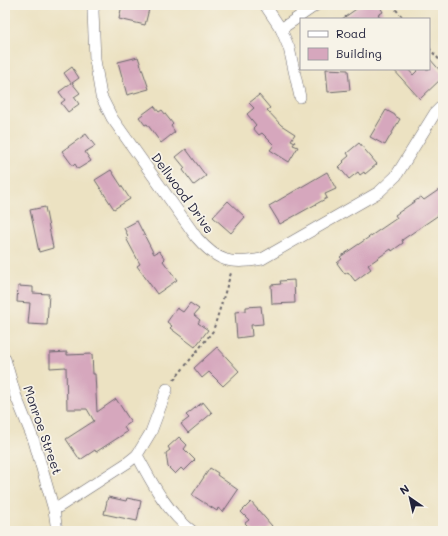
<svg xmlns="http://www.w3.org/2000/svg" width="448" height="536" viewBox="0 0 448 536" font-family="Mali,sans-serif">
  <style>
    .building { fill: #d6a7bd }
    .lines { fill: none; stroke-linecap: round; stroke-linejoin: round }
    .minor-casing { stroke: #69656a; stroke-width: 12 }
    .path { stroke: #69656a; stroke-width: 2; stroke-dasharray: 3 3; stroke-linecap: butt }
    .minor { stroke: #fff; stroke-width: 11 }
    .labels { text-anchor: middle; stroke-width: 3.5; stroke-linejoin: round; paint-order: stroke }
    .street-label { font-size: 13px; fill: #22223b; stroke: #f7f3e8 }
  </style>
  <rect width="100%" height="100%" fill="#f7f3e8"/>
  <filter id="ink" filterUnits="userSpaceOnUse"><feTurbulence type="fractalNoise" baseFrequency=".025" numOctaves="2"/><feDisplacementMap in="SourceGraphic" scale="8" xChannelSelector="R" yChannelSelector="G"/><feConvolveMatrix kernelMatrix="1 2 1 2 8 2 1 2 1" color-interpolation-filters="sRGB"/></filter>
  <filter id="wash" filterUnits="userSpaceOnUse"><feTurbulence type="fractalNoise" baseFrequency=".012" numOctaves="4" result="noise"/><feDisplacementMap in="SourceGraphic" scale="16" xChannelSelector="R" yChannelSelector="G"/><feGaussianBlur stdDeviation="0.9" result="paint"/><feColorMatrix in="noise" values="0 0 0 0 0 0 0 0 0 0 0 0 0 0 0 0 0 1.4 0 .05"/><feComposite in="paint" operator="in"/></filter>
  <g filter="url(#wash)">
    <rect width="100%" height="100%" fill="#ece2c2"/>
    <g id="blocks">
      <g class="building">
        <path d="M122,5L132,7L133,5H150L145,25L119,19Z"/>
        <path d="M362,5H379L383,12L378,15L381,19H342Z"/>
        <path d="M138,57L149,89L127,95L118,62Z"/>
        <path d="M429,58L443,74V77L420,99L393,69H408L413,75L419,69H429Z"/>
        <path d="M72,67L79,78L72,83L80,93L74,97L79,104L68,112L61,103L65,100L59,92L71,83L64,73Z"/>
        <path d="M326,69L348,70L350,90L328,92Z"/>
        <path d="M259,95L270,108L267,110L281,125L295,134L291,140L295,142L293,145L298,147L289,162L270,150L274,145L262,133L259,135L253,128L256,125L247,114L254,108L249,103Z"/>
        <path d="M154,106L159,112L162,110L173,124L171,126L175,132L161,143L147,124L145,125L139,117Z"/>
        <path d="M386,110L395,115V116L400,119L385,145L370,137Z"/>
        <path d="M86,134L95,146L85,152L91,161L78,169L75,164L73,166L62,151Z"/>
        <path d="M359,143L377,164L365,174L364,172L360,175L358,172L349,179L339,167L344,162L343,161L349,156L347,153Z"/>
        <path d="M186,149L206,176L194,185L183,170L185,168L176,157Z"/>
        <path d="M111,170L130,199L114,209L95,180Z"/>
        <path d="M327,172L336,189L325,194L327,198L280,224L269,206Z"/>
        <path d="M443,187V212L402,240L403,243L392,251L391,249L368,265L371,269L355,281L348,272L345,274L337,263L342,259L340,257L397,218L395,215L421,197L424,200Z"/>
        <path d="M228,201L245,217L231,233L213,217Z"/>
        <path d="M45,207L53,248L39,252L30,210Z"/>
        <path d="M137,221L154,254L159,251L165,259L163,261L177,280L157,294L137,266L140,264L126,238L128,236L124,228Z"/>
        <path d="M294,280L295,303L272,304L271,285L281,284L280,281Z"/>
        <path d="M18,286L33,287V293L49,294L47,325L28,324L30,303L17,302Z"/>
        <path d="M190,303L199,309L194,315L200,320L198,323L208,330L195,347L170,328L172,326L167,322L177,308L183,312Z"/>
        <path d="M261,306L263,324L251,325L252,336L237,338L235,312L246,311V307Z"/>
        <path d="M217,347L239,371L223,386L209,372L202,378L194,368Z"/>
        <path d="M67,352V355L92,354L93,374H95L97,412L116,399L131,422L124,427L127,432L96,452L95,450L80,460L66,439L94,421L87,409H67L66,367L50,368V353Z"/>
        <path d="M203,402L212,413L188,433L181,424L189,418L186,415Z"/>
        <path d="M179,437L187,445L184,449L195,460L184,471L181,468L175,474L168,467L166,453L170,450L168,447Z"/>
        <path d="M210,468L218,473L217,475L238,490L223,512L218,508L217,511L192,495Z"/>
        <path d="M108,497L126,501L127,498L141,501L137,521L104,514Z"/>
        <path d="M251,502L272,526L267,531H253L245,523L249,520L241,512Z"/>
      </g>
    </g>
  </g>
  <g filter="url(#ink)">
    <use href="#blocks" fill-opacity="0" stroke="#69656a" stroke-width="1"/>
    <g class="lines">
      <defs>
        <g id="minor">
          <path d="M94,5L93,11L95,60L101,96L112,118L197,238C218,262 231,265 262,259L379,192L396,176L435,113L443,105"/>
          <path d="M265,5L281,29L289,48L300,97"/>
          <path d="M281,29L316,5"/>
          <path d="M5,359L15,394L34,441L54,510L57,531"/>
          <path d="M137,455L151,432L167,389"/>
          <path d="M54,510L127,463L137,455C152,483 166,511 192,531"/>
        </g>
      </defs>
      <use href="#minor" class="minor-casing"/>
      <g class="path">
        <path d="M392,5L404,19"/>
        <path d="M429,48L443,64"/>
        <path d="M174,380L213,331L231,273"/>
      </g>
      <use href="#minor" class="minor"/>
    </g>
  </g>
  <g class="labels">
    <g class="street-label">
      <text transform="translate(183 193) rotate(54)" y="5">Dellwood Drive</text>
      <text transform="translate(43 430) rotate(71)" y="5">Monroe Street</text>
    </g>
  </g>
  <rect width="448" height="536" fill="none" stroke="#f7f3e8" stroke-width="20"/>
  <rect x="300" y="18" width="130" height="52" fill="#f7f3e8" stroke="#a29fa3"/>
  <rect x="308" y="31" width="20" height="6" fill="#ffffff" stroke="#a29fa3"/>
  <text x="336" y="38" font-size="12" fill="#22223b">Road</text>
  <rect x="308" y="48" width="20" height="12" fill="#d6a7bd" stroke="#a29fa3"/>
  <text x="336" y="58" font-size="12" fill="#22223b">Building</text>
  <g transform="translate(410 498) rotate(326)" stroke="#f7f3e8" stroke-width="3" paint-order="stroke">
  <path d="M0-3L7 15L0 10L-7 15Z" fill="#22223b"/>
  <text y="-6" font-size="11" font-weight="bold" text-anchor="middle" fill="#22223b">N</text>
  </g>
</svg>
